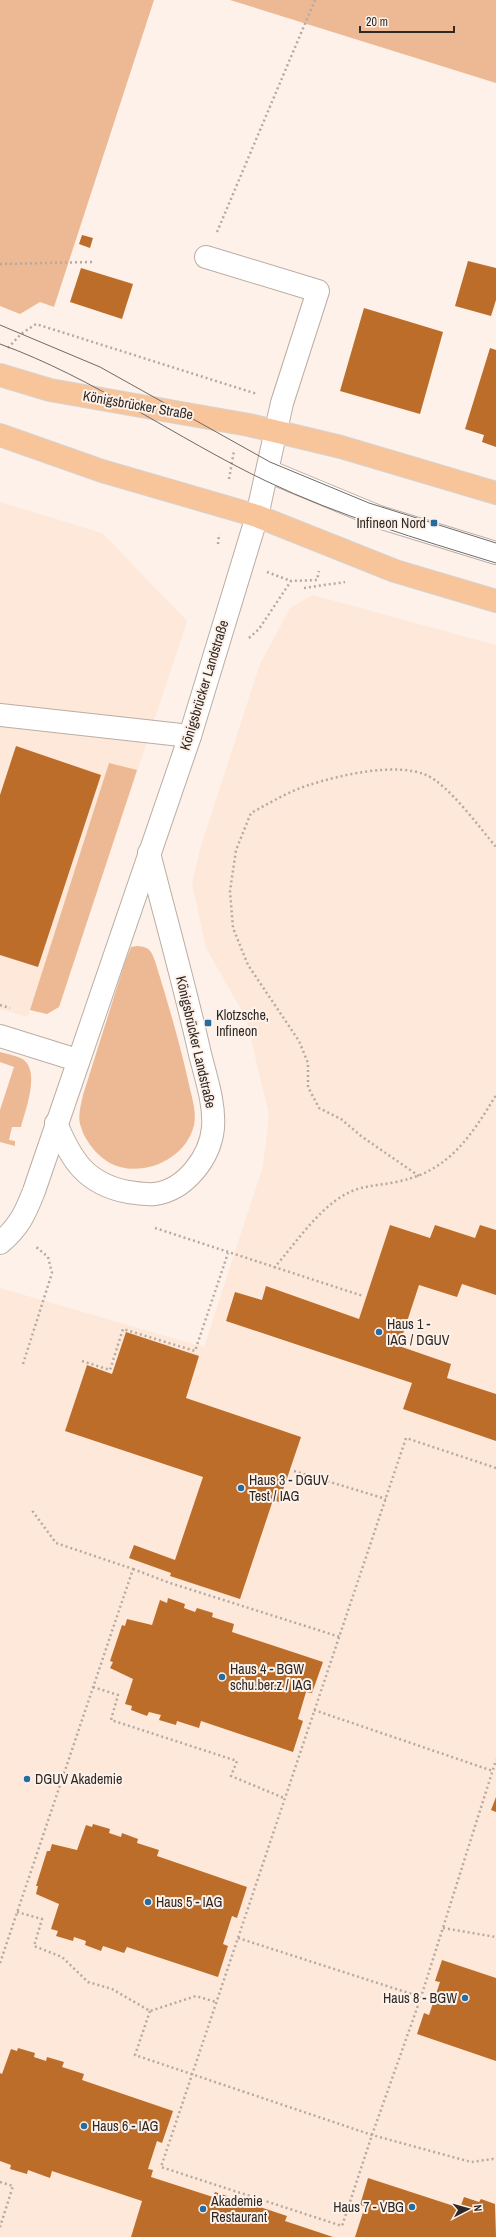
<svg xmlns="http://www.w3.org/2000/svg" width="496" height="2237" viewBox="0 0 496 2237" font-family="'Archivo Narrow',sans-serif">
  <style>
    .built { fill: #fee8d9 }
    .green { fill: #ecb994 }
    .building { fill: #bc6d29 }
    .lines { fill: none; stroke-linecap: round; stroke-linejoin: round }
    .minor-casing { stroke: #bbada3; stroke-width: 24 }
    .major-casing { stroke: #d5d4d3; stroke-width: 24 }
    .path { stroke: #b4aaa3; stroke-width: 2.5; stroke-dasharray: 2 3; stroke-linecap: butt }
    .minor { stroke: #fff; stroke-width: 22 }
    .major { stroke: #f8c49a; stroke-width: 22 }
    .tram { stroke: #716964; stroke-width: 1 }
    .poi-dot { fill: #276ca1; stroke: #fdf1e9; stroke-width: 1.5 }
    .labels { text-anchor: middle; stroke-width: 4; stroke-linejoin: round; paint-order: stroke }
    .street-label { font-size: 14px; fill: #2f2925; stroke: #fdf1e9 }
    .poi-label { font-size: 14px; fill: #2f2925; stroke: #fdf1e9; text-anchor: start }
  </style>
  <rect width="100%" height="100%" fill="#fdf1e9"/>
  <g class="built">
    <path d="M0,502L102,533L187,621L59,1007L47,1014L30,1010L28,1017L0,1009Z"/>
    <path d="M313,595L496,645V2237H0V1288L204,1347L263,1166L269,1115L246,1018L206,948L192,883L200,849L260,664L290,608Z"/>
  </g>
  <g class="green">
    <path d="M0,0H154L54,307L40,302L20,314L0,306Z"/>
    <path d="M230,0H496V83Z"/>
    <path d="M109,763L137,770L59,1007L47,1014L30,1010Z"/>
    <path d="M137,946C149,947 151,950 155,961C167,1000 179,1040 188,1080C191,1095 197,1111 194,1125C187,1156 150,1175 120,1167C103,1163 86,1144 81,1127C77,1117 81,1105 83,1095L125,962L131,947Z"/>
    <path d="M0,1052C7,1054 18,1056 24,1060C40,1073 25,1111 21,1127H12L9,1140L15,1141V1146L0,1142V1110L14,1067L0,1062Z"/>
  </g>
  <g class="building">
    <path d="M82,235L93,238L90,248L79,244Z"/>
    <path d="M468,261L496,268V300L491,316L455,306Z"/>
    <path d="M81,268L133,284L122,319L70,302Z"/>
    <path d="M364,308L443,332L420,414L340,391Z"/>
    <path d="M490,348L496,350V447L482,442L484,435L465,429Z"/>
    <path d="M16,746L101,775L38,967L0,955V795Z"/>
    <path d="M390,1225L430,1238L435,1225L475,1238L480,1225L496,1230V1295L462,1284L457,1297L419,1285L399,1346L451,1364L447,1378L496,1394V1441L403,1409L412,1383L226,1321L235,1292L262,1300L266,1286L359,1319Z"/>
    <path d="M126,1332L199,1356L186,1398L301,1437L279,1502L273,1500L240,1599L170,1576L171,1573L129,1558L134,1545L175,1560L203,1477L65,1431L87,1365L112,1374Z"/>
    <path d="M168,1598L185,1604L184,1608L195,1612L197,1608L213,1613L212,1617L234,1624L232,1632L323,1662L312,1693L306,1692L298,1719L303,1721L293,1752L201,1721L199,1728L177,1721L176,1725L159,1720L161,1715L149,1712L147,1716L131,1710L132,1706L125,1704L133,1679L110,1668L113,1662L110,1661L122,1625L125,1626L127,1619L152,1625L160,1600L167,1603Z"/>
    <path d="M496,1797V1812L491,1810Z"/>
    <path d="M93,1824L110,1829L109,1833L121,1837L122,1833L138,1839L137,1843L159,1850L157,1856L247,1887L237,1918L232,1916L223,1944L228,1946L218,1977L127,1947L124,1953L103,1946L101,1951L85,1945L86,1941L74,1937L73,1941L56,1936L58,1931L51,1929L59,1904L36,1894L38,1886H36L47,1851H50L52,1844L77,1850L86,1825L92,1827Z"/>
    <path d="M442,1960L496,1978V2061L417,2034L424,2013L429,2015L440,1982L435,1981Z"/>
    <path d="M18,2048L35,2053L34,2057L46,2061L47,2057L64,2062L62,2067L84,2074L82,2080L173,2111L162,2143L157,2141L148,2169L153,2170L151,2177L213,2197L215,2192L287,2216L285,2221L333,2237H131L142,2201L52,2171L50,2178L28,2170L27,2174L10,2169L11,2165L0,2161V2073L2,2074L11,2049L17,2051Z"/>
    <path d="M368,2178L460,2208L464,2197L479,2202L481,2199L495,2204L496,2237H355L365,2206L360,2205Z"/>
  </g>
  <g class="lines">
    <defs>
      <g id="minor">
        <path d="M268,471L379,517L496,553"/>
        <path d="M0,715L190,736"/>
        <path d="M0,1036L77,1060"/>
        <path d="M56,1123C71,1160 86,1184 128,1192C136,1193 146,1195 155,1194C185,1190 210,1158 213,1128C215,1104 206,1078 200,1054C185,987 166,920 149,853"/>
        <path d="M0,1243C19,1227 25,1214 34,1191L190,736L257,516L282,403L318,291L206,257"/>
      </g>
      <g id="major">
        <path d="M0,375L50,390L249,425L341,447L496,493"/>
        <path d="M0,435L102,471L257,516L395,571L496,601"/>
      </g>
    </defs>
    <use href="#minor" class="minor-casing"/>
    <use href="#major" class="major-casing"/>
    <g class="path">
      <path d="M217,232L315,0"/>
      <path d="M0,264L92,262"/>
      <path d="M8,348L21,334L36,324L257,394"/>
      <path d="M229,479L234,451"/>
      <path d="M218,544L219,534"/>
      <path d="M267,572L291,581"/>
      <path d="M304,588L345,582"/>
      <path d="M249,638L259,629L291,581L317,580L319,571"/>
      <path d="M0,1005L10,1008"/>
      <path d="M419,1176L361,1136L341,1119L319,1108L308,1087V1063L299,1041L248,965L233,928L230,891L236,850L251,813C270,803 289,791 309,785C340,775 396,762 426,775C448,784 480,828 496,847"/>
      <path d="M155,1228L363,1296"/>
      <path d="M274,1268C295,1244 318,1209 346,1194C362,1185 378,1186 396,1182C448,1172 470,1138 496,1095"/>
      <path d="M82,1361L110,1370L123,1329L195,1351L228,1253"/>
      <path d="M23,1364L52,1273L48,1257L35,1246"/>
      <path d="M496,1468L406,1438L161,2167L342,2226L372,2135L421,1997L496,1760"/>
      <path d="M294,1471L386,1499"/>
      <path d="M133,1569L170,1583L340,1637"/>
      <path d="M93,1687L118,1695L111,1720L237,1761L231,1776L284,1798"/>
      <path d="M314,1710L493,1771"/>
      <path d="M17,1912L42,1919L34,1946L62,1957L88,1982L112,1989L150,2011L196,1996L216,2002"/>
      <path d="M443,1928L496,1937"/>
      <path d="M238,1938L421,1997"/>
      <path d="M0,1963L133,1569L56,1543L31,1509"/>
      <path d="M150,2011L135,2055L372,2135L471,2162L493,2159L496,2161"/>
      <path d="M0,2182L13,2186L0,2227"/>
    </g>
    <use href="#minor" class="minor"/>
    <use href="#major" class="major"/>
    <g class="tram">
      <path d="M0,325L100,367L270,462L369,503L496,543"/>
      <path d="M0,344C94,378 176,438 266,481C339,516 418,539 496,563"/>
    </g>
  </g>
  <g class="poi-dot">
    <rect x="430" y="519" width="8" height="8" rx="2"/>
    <rect x="204" y="1019" width="8" height="8" rx="2"/>
    <circle cx="379" cy="1332" r="4"/>
    <circle cx="241" cy="1488" r="4"/>
    <circle cx="222" cy="1677" r="4"/>
    <circle cx="27" cy="1779" r="4"/>
    <circle cx="148" cy="1902" r="4"/>
    <circle cx="465" cy="1998" r="4"/>
    <circle cx="84" cy="2126" r="4"/>
    <circle cx="412" cy="2207" r="4"/>
    <circle cx="203" cy="2209" r="4"/>
  </g>
  <g class="labels">
    <g class="street-label">
      <text transform="translate(138 405) rotate(10)" y="5">Königsbrücker Straße</text>
      <text transform="translate(204 685) rotate(-73)" y="5">Königsbrücker Landstraße</text>
      <text transform="translate(196 1042) rotate(77)" y="5">Königsbrücker Landstraße</text>
    </g>
    <g class="poi-label">
      <text x="426" y="528" text-anchor="end">Infineon Nord</text>
      <text x="216" y="1020">Klotzsche,<tspan x="216" dy="16">Infineon</tspan></text>
      <text x="387" y="1329">Haus 1 -<tspan x="387" dy="16">IAG / DGUV</tspan></text>
      <text x="249" y="1485">Haus 3 - DGUV<tspan x="249" dy="16">Test / IAG</tspan></text>
      <text x="230" y="1674">Haus 4 - BGW<tspan x="230" dy="16">schu.ber.z / IAG</tspan></text>
      <text x="35" y="1784">DGUV Akademie</text>
      <text x="156" y="1907">Haus 5 - IAG</text>
      <text x="457" y="2003" text-anchor="end">Haus 8 - BGW</text>
      <text x="92" y="2131">Haus 6 - IAG</text>
      <text x="211" y="2206">Akademie<tspan x="211" dy="16">Restaurant</tspan></text>
      <text x="404" y="2212" text-anchor="end">Haus 7 - VBG</text>
    </g>
  </g>
  <g transform="translate(468 2209) rotate(84)" stroke="#fdf1e9" stroke-width="3" paint-order="stroke">
  <path d="M0-3L7 15L0 10L-7 15Z" fill="#2f2925"/>
  <text y="-6" font-size="11" font-weight="bold" text-anchor="middle" fill="#2f2925">N</text>
  </g>
  <path d="M360 26v6h94v-6" fill="none" stroke="#2f2925" stroke-width="2"/>
  <text x="366" y="26" font-size="12" fill="#2f2925" stroke="#fdf1e9" stroke-width="3" paint-order="stroke">20 m</text>
</svg>
